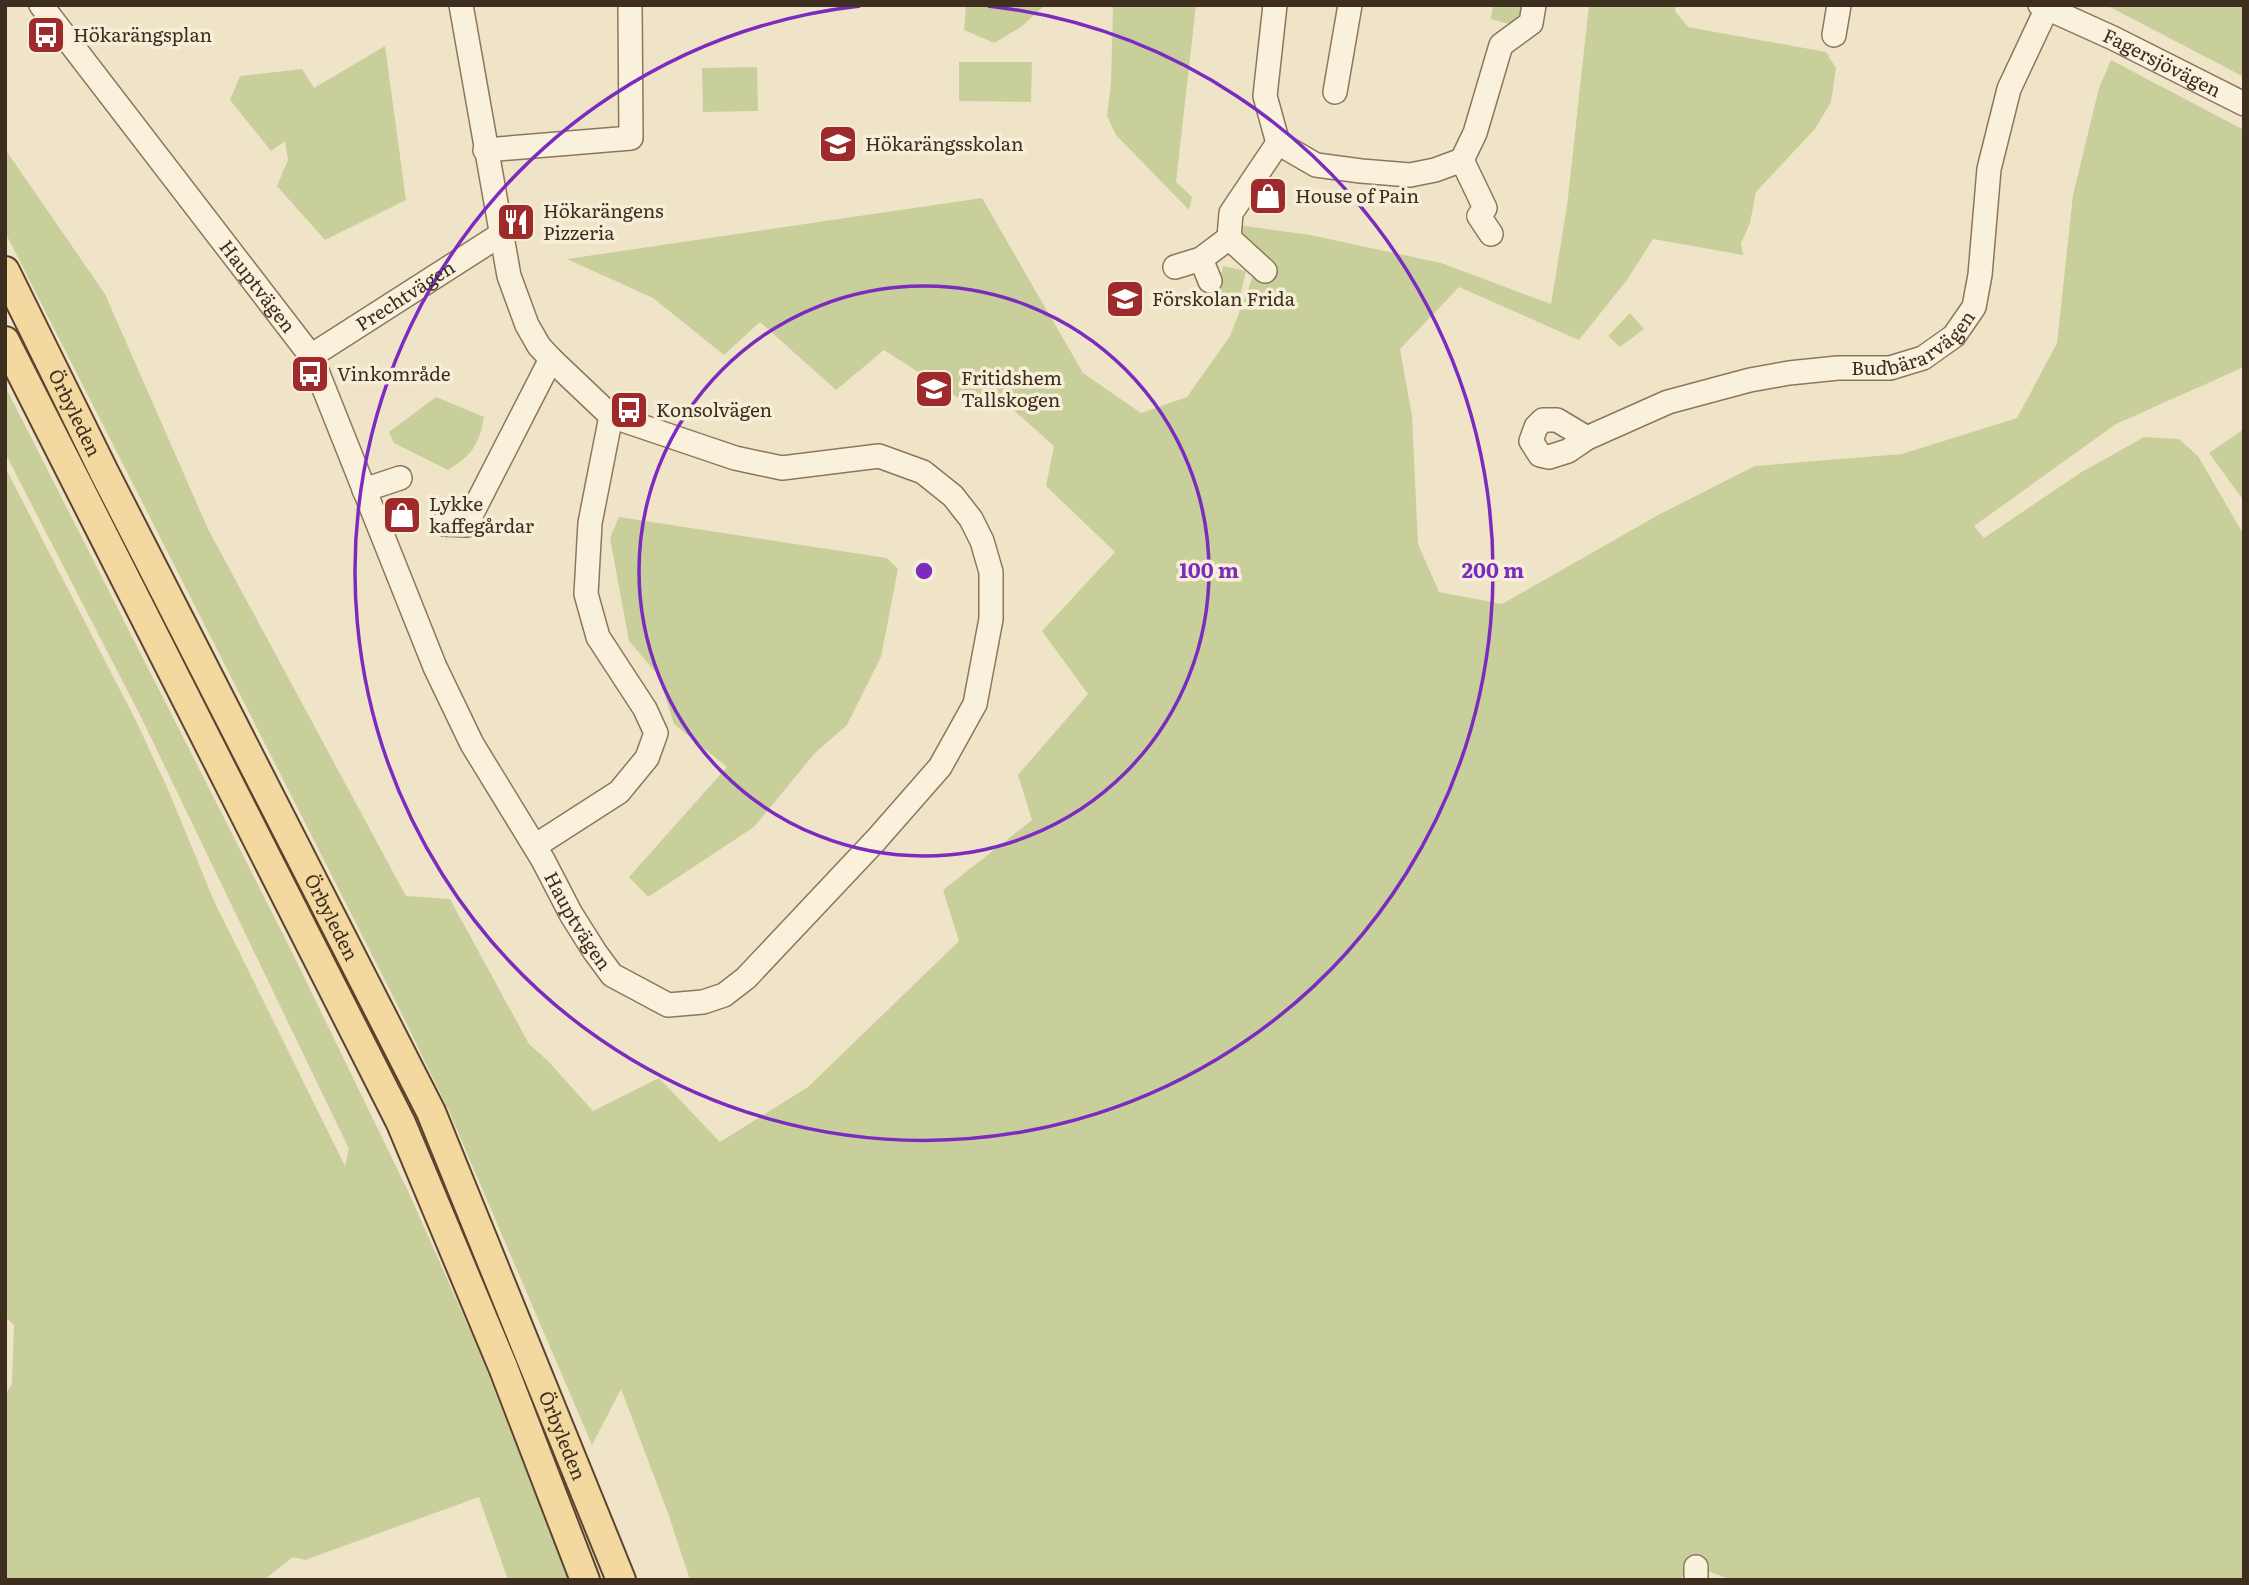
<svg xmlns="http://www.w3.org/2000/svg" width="2249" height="1585" viewBox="0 0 2249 1585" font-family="Literata,serif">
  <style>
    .green { fill: #c9cf9b }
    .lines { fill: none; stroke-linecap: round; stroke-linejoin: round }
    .minor-casing { stroke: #8d765c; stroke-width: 26 }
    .major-casing { stroke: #5b4430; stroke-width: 32 }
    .minor { stroke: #faf1dc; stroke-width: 23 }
    .major { stroke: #f3d9a0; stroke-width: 28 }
    .ring { fill: none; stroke: #7b2cbf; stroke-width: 3.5 }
    .labels { text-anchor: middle; stroke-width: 7; stroke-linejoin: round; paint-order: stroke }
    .poi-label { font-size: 19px; fill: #3d2e20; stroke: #f7eed8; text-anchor: start }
    .street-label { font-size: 19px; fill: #3d2e20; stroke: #f7eed8 }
    .centre { fill: #7b2cbf; stroke: #f7eed8; stroke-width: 3.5 }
    .ring-label { font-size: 21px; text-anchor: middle; font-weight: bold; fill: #7b2cbf; stroke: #f7eed8; stroke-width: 7; stroke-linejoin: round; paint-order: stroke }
  </style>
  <rect width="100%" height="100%" fill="#f0e4c8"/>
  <g class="green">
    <path d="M966,5H1045L1021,27L994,43L964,30Z"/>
    <path d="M1111,5H1196L1176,182L1192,197L1189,210L1116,135L1107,116L1111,83L1113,9Z"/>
    <path d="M1493,5H1528L1523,28L1491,19Z"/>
    <path d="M1589,5H1676L1675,11L1688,27L1826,52L1836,68L1831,102L1815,129L1756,192L1750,223L1741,243L1743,255L1653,239L1627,280L1579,340L1459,287L1400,349L1412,416L1418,544L1439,592L1502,604L1660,514L1755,466L1902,454L2017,418L2057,343L2073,195L2099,88L2111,60L2244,130V367L2116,424L1974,526L1984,538L2080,473L2144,437L2179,439L2198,456L2244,535V1580H1732L1696,1567L1686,1566L1681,1580H690L668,1513L621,1389L592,1445L448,1109L394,998L5,232V149L105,294L208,529L406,896L450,899L529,1044L549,1062L593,1111L659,1078L720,1142L808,1087L959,941L943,890L1032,820L1018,775L1088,694L1042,631L1115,552L1046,486L1054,446L992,391L966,403L884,350L836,390L760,322L724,355L653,298L567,259L982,198L1083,373L1141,413L1187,397L1230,336L1254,274L1238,225L1310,235L1441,263L1551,304L1567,206Z"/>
    <path d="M2106,5H2244V77Z"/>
    <path d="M385,46L406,200L325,240L277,186L288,160L285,141L271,151L230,100L240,76L302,69L314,88Z"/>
    <path d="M959,62H1032L1031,102L959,101Z"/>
    <path d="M757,67L758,111L703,112L702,68Z"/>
    <path d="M1223,266L1246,271L1238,304L1216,298Z"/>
    <path d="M1630,313L1644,329L1620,347L1608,336Z"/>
    <path d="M5,386L290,948L409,1193L477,1346L569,1580H508L479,1497L305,1560L293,1557L264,1580H5V1395L12,1384L14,1325L5,1317V467L135,719L167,787L214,901L345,1166L349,1149L140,715L5,453Z"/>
    <path d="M436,397L484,417C479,445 472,455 448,470L394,443L389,432Z"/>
    <path d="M2244,429V501L2209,453Z"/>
    <path d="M619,517L887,558L898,569L881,657L847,725L815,753L754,827L648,897L629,877L727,767L674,724L659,676L629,641L610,538Z"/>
  </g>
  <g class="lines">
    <defs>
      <g id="minor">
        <path id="s1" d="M41,5L311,356L435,667L472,744L543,860L571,914L595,952L612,975L668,1005L703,1002L724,995L746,978L876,840L940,767L975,704L991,619V572L982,541L971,519L953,496L923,472L879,456L782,468L735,458L611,416L551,359L539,346L527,325L509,276L461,5"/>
        <path id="s2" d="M2040,5L2113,38L2244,104"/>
        <path d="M1834,35L1839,5"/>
        <path d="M1335,92L1350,5"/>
        <path d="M1278,143L1316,165L1361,171L1410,175L1435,170L1462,160L1475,133L1501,45L1531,23L1534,5"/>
        <path d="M485,150L631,138L630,5"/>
        <path d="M1462,160L1485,208L1479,216L1491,234"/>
        <path d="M1201,259L1210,281"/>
        <path d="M1175,267L1201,259L1229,238"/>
        <path d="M1265,271L1229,238L1231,213L1278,143L1265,96L1275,5"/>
        <path id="s3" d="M311,356L500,235"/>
        <path id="s4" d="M1587,438L1557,420H1543L1536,427L1531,441L1540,455L1549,457L1568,451L1587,438L1668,402L1750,380L1789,373L1838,368H1890L1923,358L1954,336L1974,307L1980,275L1989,169L2009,89L2047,8"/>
        <path d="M364,490L400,478"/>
        <path d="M443,524L466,525L551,359"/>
        <path d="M535,846L619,792L647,758L656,733L645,709L598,637L586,594L590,523L611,416"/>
        <path d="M1696,1580V1567"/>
      </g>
      <g id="major">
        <path id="s5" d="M5,271L104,472L431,1112L621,1580"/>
        <path d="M5,341L401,1123L503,1367L585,1580"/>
      </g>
    </defs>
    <use href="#minor" class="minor-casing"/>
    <use href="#major" class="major-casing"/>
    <use href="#minor" class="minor"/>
    <use href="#major" class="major"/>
  </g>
  <g class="ring">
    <circle cx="924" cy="571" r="285"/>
    <path d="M988 6A569 569 0 1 1 860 6"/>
  </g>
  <defs>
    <symbol id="bus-square" viewBox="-11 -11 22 22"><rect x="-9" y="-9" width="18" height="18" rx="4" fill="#9e2a2b" stroke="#f7eed8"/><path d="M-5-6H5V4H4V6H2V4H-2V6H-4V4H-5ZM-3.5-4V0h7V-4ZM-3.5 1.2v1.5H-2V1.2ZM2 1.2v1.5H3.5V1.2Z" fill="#fff"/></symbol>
    <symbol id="school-square" viewBox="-11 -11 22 22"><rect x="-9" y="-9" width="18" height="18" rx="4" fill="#9e2a2b" stroke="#f7eed8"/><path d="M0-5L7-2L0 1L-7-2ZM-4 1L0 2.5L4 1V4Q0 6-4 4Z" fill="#fff"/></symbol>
    <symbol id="shop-square" viewBox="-11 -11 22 22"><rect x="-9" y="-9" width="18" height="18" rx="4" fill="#9e2a2b" stroke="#f7eed8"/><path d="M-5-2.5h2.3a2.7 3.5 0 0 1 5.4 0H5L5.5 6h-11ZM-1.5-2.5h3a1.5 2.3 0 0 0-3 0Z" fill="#fff"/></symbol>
    <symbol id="restaurant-square" viewBox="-11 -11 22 22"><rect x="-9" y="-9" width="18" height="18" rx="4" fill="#9e2a2b" stroke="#f7eed8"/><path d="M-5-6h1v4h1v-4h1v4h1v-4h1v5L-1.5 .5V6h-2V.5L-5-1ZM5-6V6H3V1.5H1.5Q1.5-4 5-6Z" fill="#fff"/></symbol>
  </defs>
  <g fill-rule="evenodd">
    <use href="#bus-square" x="24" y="13" width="44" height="44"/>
    <use href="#school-square" x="816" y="122" width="44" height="44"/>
    <use href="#shop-square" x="1246" y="174" width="44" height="44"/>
    <use href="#restaurant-square" x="494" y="200" width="44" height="44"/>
    <use href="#school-square" x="1103" y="277" width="44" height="44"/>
    <use href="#bus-square" x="288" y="352" width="44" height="44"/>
    <use href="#school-square" x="912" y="367" width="44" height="44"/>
    <use href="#bus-square" x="607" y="388" width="44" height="44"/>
    <use href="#shop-square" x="380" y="493" width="44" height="44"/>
  </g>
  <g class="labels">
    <g class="poi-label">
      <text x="73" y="42">Hökarängsplan</text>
      <text x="865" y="151">Hökarängsskolan</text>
      <text x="1295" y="203">House of Pain</text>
      <text x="543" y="218">Hökarängens<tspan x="543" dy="22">Pizzeria</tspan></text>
      <text x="1152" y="306">Förskolan Frida</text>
      <text x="337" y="381">Vinkområde</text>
      <text x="961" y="385">Fritidshem<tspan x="961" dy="22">Tallskogen</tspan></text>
      <text x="656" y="417">Konsolvägen</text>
      <text x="429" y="511">Lykke<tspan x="429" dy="22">kaffegårdar</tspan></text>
    </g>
    <g class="street-label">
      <text dy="7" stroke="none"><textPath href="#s2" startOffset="135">Fagersjövägen</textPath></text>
      <text dy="7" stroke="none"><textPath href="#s1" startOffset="355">Hauptvägen</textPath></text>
      <text dy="7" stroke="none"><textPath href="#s3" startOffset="112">Prechtvägen</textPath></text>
      <text dy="7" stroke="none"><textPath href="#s4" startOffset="488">Budbärarvägen</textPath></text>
      <text dy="7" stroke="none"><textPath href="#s5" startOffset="158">Örbyleden</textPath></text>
      <text dy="7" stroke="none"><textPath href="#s5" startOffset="724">Örbyleden</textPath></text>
      <text dy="7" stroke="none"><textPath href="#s1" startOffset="1069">Hauptvägen</textPath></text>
      <text dy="7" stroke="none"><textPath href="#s5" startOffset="1292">Örbyleden</textPath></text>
    </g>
  </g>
  <circle cx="924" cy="571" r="10" class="centre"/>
  <g class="ring-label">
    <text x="1209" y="578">100 m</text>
    <text x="1493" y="578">200 m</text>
  </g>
  <rect width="2249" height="1585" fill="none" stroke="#3d2e20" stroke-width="14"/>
</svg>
